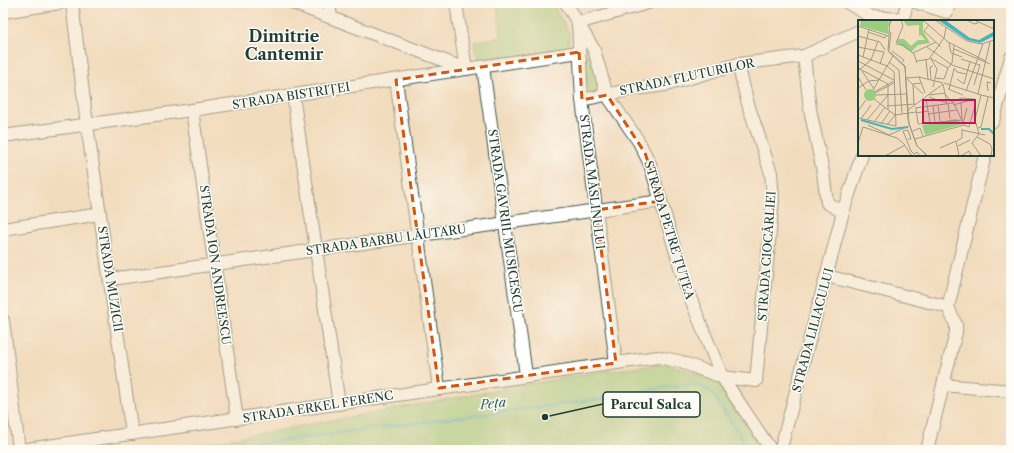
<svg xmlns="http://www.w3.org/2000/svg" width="1014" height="453" viewBox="0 0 1014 453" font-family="'Libre Caslon Text',serif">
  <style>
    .green { fill: #99ce80; stroke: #5c865a }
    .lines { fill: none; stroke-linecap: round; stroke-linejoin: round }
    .stream { stroke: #45b5bc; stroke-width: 2.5 }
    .minor-casing { stroke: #3f5549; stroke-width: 14 }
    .minor { stroke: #fff; stroke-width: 12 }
    .marked { fill: none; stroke: #d45610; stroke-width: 3; stroke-dasharray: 8 5; stroke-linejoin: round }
    .labels { text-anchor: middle; stroke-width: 3; stroke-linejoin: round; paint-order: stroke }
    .street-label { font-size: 12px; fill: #1f3d34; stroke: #fdfcf7 }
    .water-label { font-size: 13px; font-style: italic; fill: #2a615d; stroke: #fdfcf7 }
    .district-label { font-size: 16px; font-weight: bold; fill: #1f3d34; stroke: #fdfcf7 }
    .inset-river { fill: none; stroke: #45b5bc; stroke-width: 2 }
    .inset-road { fill: none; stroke: #9e9c87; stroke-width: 1 }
    .view { fill: #c2185b; fill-opacity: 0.15; stroke: #c2185b; stroke-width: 2 }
    .inset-edge { fill: none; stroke: #1f3d34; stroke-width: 2 }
    .leader { fill: none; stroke: #1f3d34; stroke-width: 1.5 }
    .callout-dot { fill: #1f3d34; stroke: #fdfcf7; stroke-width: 1.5 }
    .callout { fill: #fdfcf7; stroke: #1f3d34; stroke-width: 1.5 }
    .callout-label { font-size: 13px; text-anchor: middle; font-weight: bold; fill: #1f3d34 }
  </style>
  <rect width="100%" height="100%" fill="#fdfcf7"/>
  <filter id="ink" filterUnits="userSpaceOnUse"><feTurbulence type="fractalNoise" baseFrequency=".025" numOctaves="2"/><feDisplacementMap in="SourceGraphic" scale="8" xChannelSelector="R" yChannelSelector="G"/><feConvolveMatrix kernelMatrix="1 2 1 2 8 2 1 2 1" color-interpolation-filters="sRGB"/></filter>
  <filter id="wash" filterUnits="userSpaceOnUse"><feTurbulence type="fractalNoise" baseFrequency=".012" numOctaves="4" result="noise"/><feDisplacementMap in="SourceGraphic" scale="16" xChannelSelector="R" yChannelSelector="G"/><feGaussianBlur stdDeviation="0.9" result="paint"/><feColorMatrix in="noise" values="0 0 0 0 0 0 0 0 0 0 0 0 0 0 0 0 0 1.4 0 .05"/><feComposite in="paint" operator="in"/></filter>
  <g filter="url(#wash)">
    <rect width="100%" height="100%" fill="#f2dcbe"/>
    <g class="green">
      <path d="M506,3H552L570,34L568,49L485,63C476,57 474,53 474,42L501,37L497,4Z"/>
      <path d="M587,54L592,57L601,90L594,93L588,92L585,67Z"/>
      <path d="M663,364L672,365L717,381L761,450H171L584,374Z"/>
    </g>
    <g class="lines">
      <path class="stream" d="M207,450L601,399L667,387L700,385L711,392L750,450"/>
    </g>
  </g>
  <g filter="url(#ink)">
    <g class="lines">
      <defs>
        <g id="minor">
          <path d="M72,3L87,125L132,434"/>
          <path d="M292,3L466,69L456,3"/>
          <path d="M329,3L331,17"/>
          <path d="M566,3L578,23L582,100L616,363"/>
          <path d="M648,3L578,23L594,50L607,95L639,142L650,164L686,287L722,377L771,450"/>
          <path d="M848,3L872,17L903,19L907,3"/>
          <path d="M918,3L947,12L949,3"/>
          <path d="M3,12L60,3"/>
          <path d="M804,56L810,109L823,172L827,203L843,212"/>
          <path d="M483,67L526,375"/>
          <path d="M396,80L439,388"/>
          <path d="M293,95L339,404"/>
          <path d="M582,100L628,90L666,85L738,64L804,56L859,31"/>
          <path d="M192,110L237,419"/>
          <path d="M993,121L1011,57"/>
          <path d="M3,136L192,110L579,52"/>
          <path d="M3,229L100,214"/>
          <path d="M827,276L948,307"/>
          <path d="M111,279L661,201"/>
          <path d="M3,320L19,450"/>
          <path d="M943,385L1011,391"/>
          <path d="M781,448L843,212L862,155"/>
          <path d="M20,450L658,357L678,361L722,377L756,381L773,200L771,173L748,104L738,64"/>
          <path d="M927,450L956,332V325L948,307L985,155"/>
        </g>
      </defs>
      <use href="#minor" class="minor-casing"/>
      <use href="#minor" class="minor"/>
    </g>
  </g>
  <path d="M0 0H1014V453H0ZM579,52L582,100L607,95L645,153L661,201L596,210L616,363L439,388L396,80Z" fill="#f2dcbe" fill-opacity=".55" fill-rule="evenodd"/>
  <path class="marked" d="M579,52L582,100L607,95L645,153L661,201L596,210L616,363L439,388L396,80Z"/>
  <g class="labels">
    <g class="street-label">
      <text transform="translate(687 77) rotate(-12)" y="4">STRADA FLUTURILOR</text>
      <text transform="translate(291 96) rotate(-9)" y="4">STRADA BISTRIȚEI</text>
      <text transform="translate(592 182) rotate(83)" y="4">STRADA MĂSLINULUI</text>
      <text transform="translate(505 221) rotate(82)" y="4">STRADA GAVRIIL MUSICESCU</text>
      <text transform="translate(669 230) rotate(73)" y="4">STRADA PETRE ȚUȚEA</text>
      <text transform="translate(386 240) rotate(-8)" y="4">STRADA BARBU LĂUTARU</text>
      <text transform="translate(767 256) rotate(-86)" y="4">STRADA CIOCÂRLIEI</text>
      <text transform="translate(215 265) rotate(82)" y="4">STRADA ION ANDREESCU</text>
      <text transform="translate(110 279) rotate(81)" y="4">STRADA MUZICII</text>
      <text transform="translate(813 330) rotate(-75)" y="4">STRADA LILIACULUI</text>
      <text transform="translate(318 407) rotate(-9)" y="4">STRADA ERKEL FERENC</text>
    </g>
    <g class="water-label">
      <text transform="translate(493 403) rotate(-7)" y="5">Peța</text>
    </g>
    <g class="district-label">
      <text x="284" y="42">Dimitrie<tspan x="284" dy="18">Cantemir</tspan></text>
    </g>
  </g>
  <g transform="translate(858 20)">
    <rect width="136" height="136" fill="#f2dcbe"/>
    <path d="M3,0H30L31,4L32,0H35L30,7L31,17L30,14L2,6ZM45,0L65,1V11L72,23L60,25L53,32L39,23V19H46L53,26L60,20H67L63,15L61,16V5L49,6ZM6 75a6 6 0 1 1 12 0a6 6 0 1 1-12 0ZM98,99L105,104L67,115L64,105Z" fill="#99ce80"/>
    <path d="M80,0H87L112,18L121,20L135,12L136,16L122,23L109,20Z" fill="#45b5bc"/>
    <path class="inset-river" d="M3,100L34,109L50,107M123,109H131L136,114"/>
    <path class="inset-road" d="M32,0L30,31L47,47L50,100L59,126L69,136M60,0L66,1L90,22L128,41M77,0L109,21L123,24L136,20M109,0L116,4L120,3M116,0L136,9M71,5L66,11L83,27M0,6L30,16M10,12L27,18L28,16M0,16L22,22L27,30M38,23L45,6L43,0M91,23L93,33L104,37M38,24L45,25L56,34L59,43M0,27L26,32M69,27L94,45L136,59M96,29L132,44M31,31L33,12M34,31L46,40L45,42M32,32L47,46L51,104L59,126L70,136M55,33L78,22M0,35L29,46L36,52M5,37L11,9M72,38L90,48L94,43L96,25M73,39L79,49L75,67M103,39L122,45L116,65M68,40L70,59M0,41L36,60M59,41L71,39L86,18L88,8M31,42L41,50L44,94M22,44L26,32M0,48L30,64V90M96,48L99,52L108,54M0,51L13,40L20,21M4,51L16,69M0,57L8,70M61,57L67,73M48,58L61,57L85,63M48,58L65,74M77,58L86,59L90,48M99,59L106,64L112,42M73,60L72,47L75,46M86,63L120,74M0,68L11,61L21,60M90,69L105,75M91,69L96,49M15,70L35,36M108,71L125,24M130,71L129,62L133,63M16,72L36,61M17,73L36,63M87,74L95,83M18,75L48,74M71,75L87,73M123,75L136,78M123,75L117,100L121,114L114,123L123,136M123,75L120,74L132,22M71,77L89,83L85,64M16,79L37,95L58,92M68,79L72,102M90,83L92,99M56,84L55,64L63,63M80,85L82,101M95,85L110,81M29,86L57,84M75,86L77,102M57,88L95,83M58,88L60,104L104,100L103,83M50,90L85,64M0,91L8,80M58,93L70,91M70,94L99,90M0,98L38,106L36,52M3,99L13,85M9,100L30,75M16,102L27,87M105,103L109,88M23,104L32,91M10,105L31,115L51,106M29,105L37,95M5,107L39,118L47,125M111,107L106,105L95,81L104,78L117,79V82M111,107L118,82M120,108L123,107L130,77M104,110L127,115M55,111L62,108L65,116M119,117L132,124L134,129L133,136M50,119H53L50,110L45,111L53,131L56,134L59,132L62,136M57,119L106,105M98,121L101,136M99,121L104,118V109M0,123L5,107M47,126L54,136M100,126L112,120M82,128L98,121M27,136L47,125M103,136L111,131L113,135"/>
    <path class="view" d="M65,80H117V103H65Z"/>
    <rect width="136" height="136" class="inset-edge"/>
  </g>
  <path class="leader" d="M545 417L603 404"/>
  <circle class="callout-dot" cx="545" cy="417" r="4"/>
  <rect class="callout" x="603" y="392" width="97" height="25" rx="4"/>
  <g class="callout-label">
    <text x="651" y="409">Parcul Salca</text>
  </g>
  <rect width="1014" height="453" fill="none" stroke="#fdfcf7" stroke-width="16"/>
</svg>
